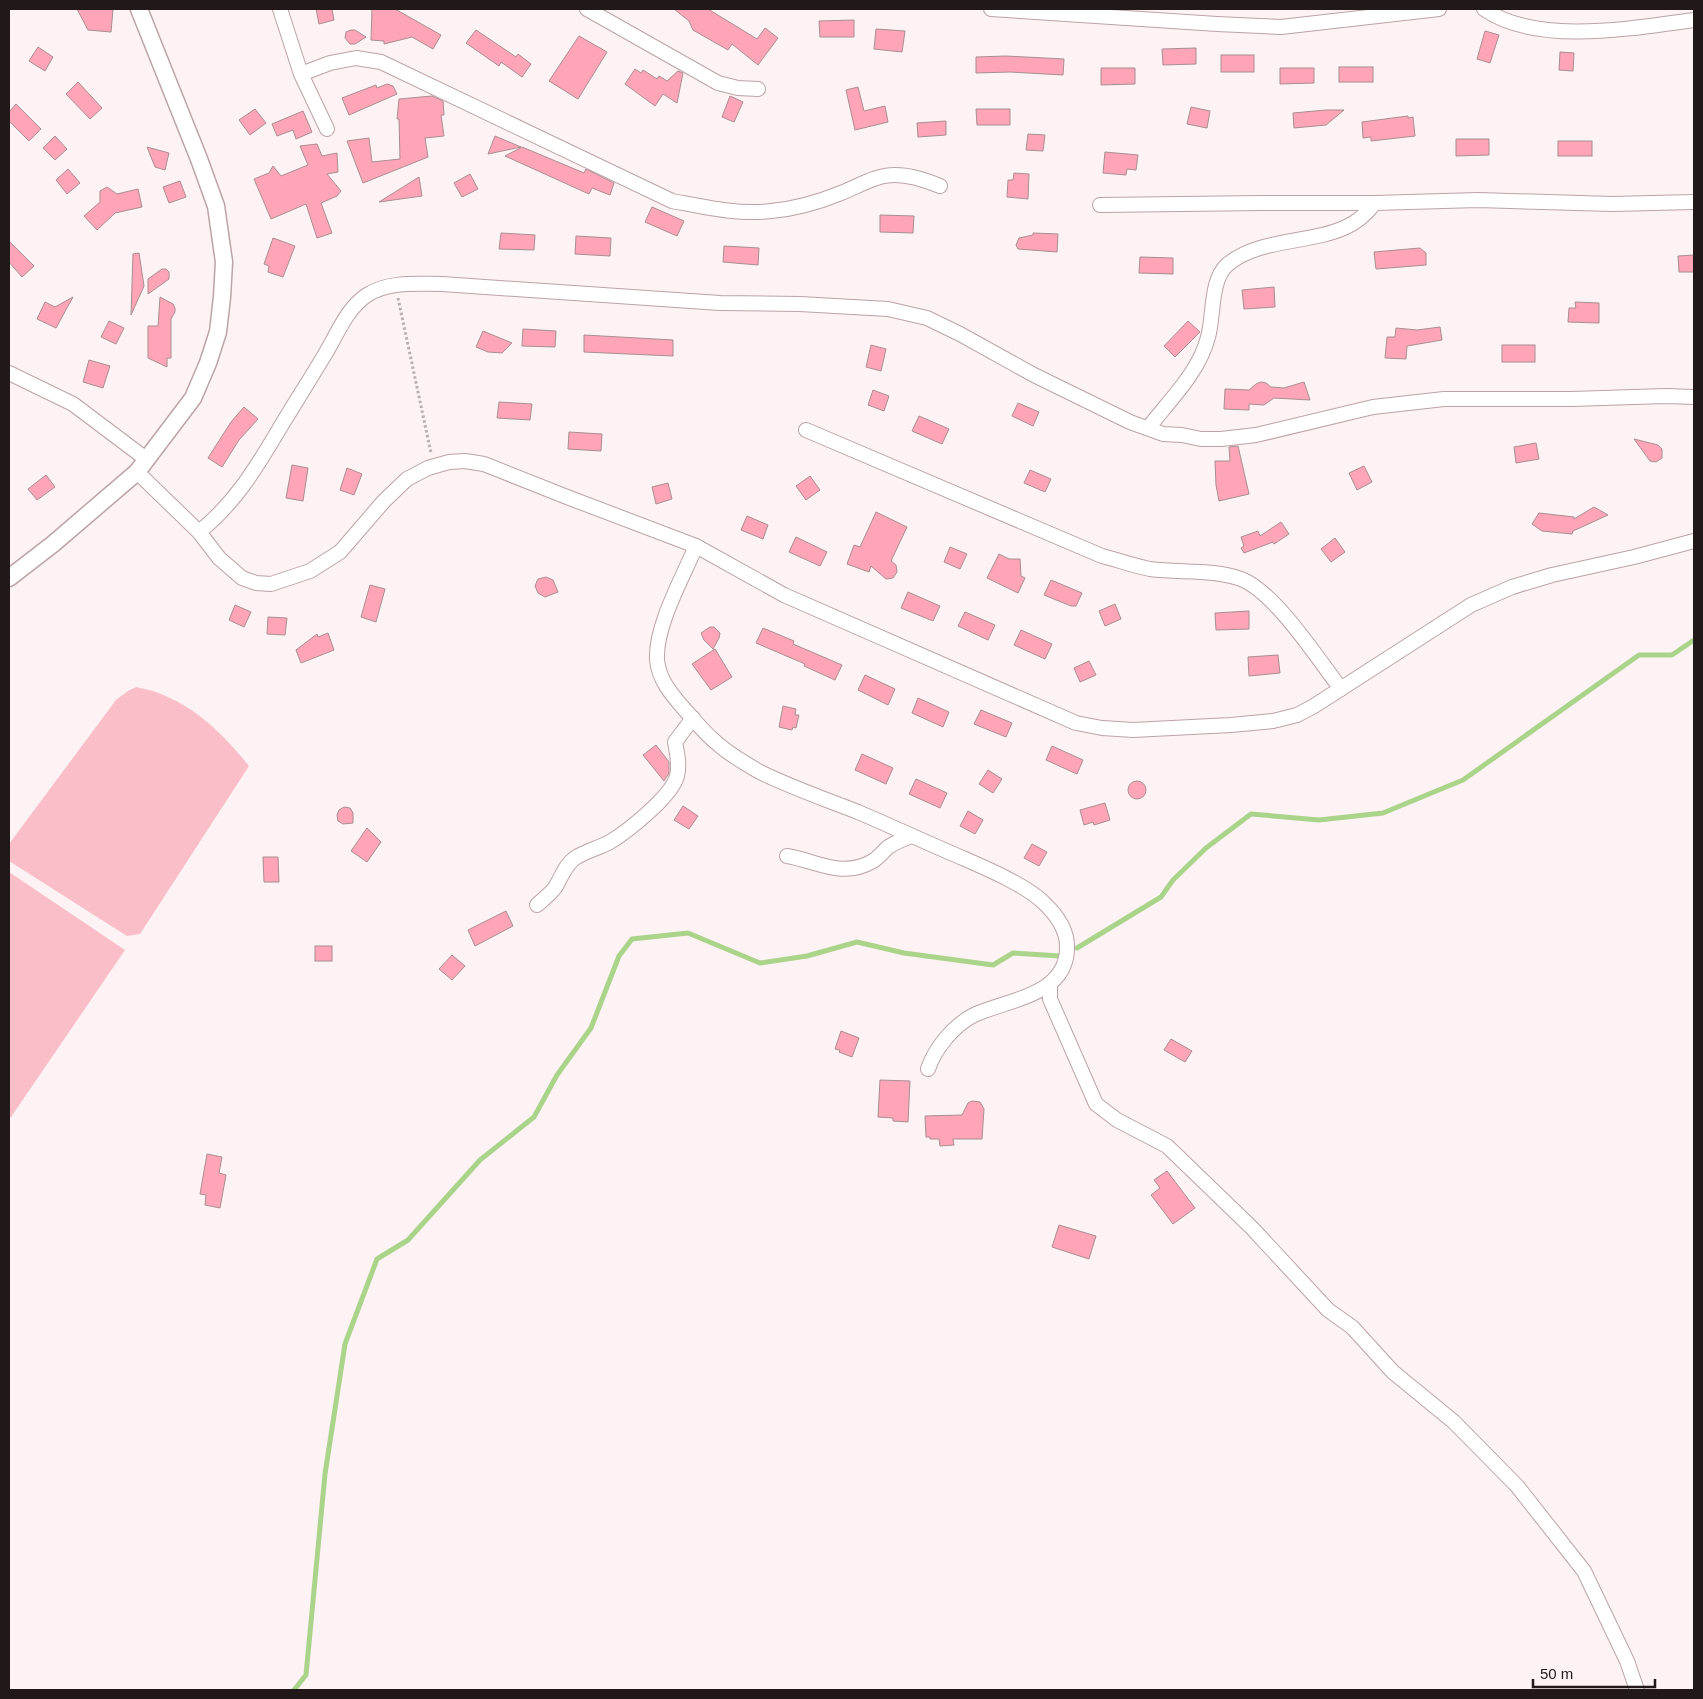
<svg xmlns="http://www.w3.org/2000/svg" width="1703" height="1699" viewBox="0 0 1703 1699" font-family="Arial,sans-serif">
  <style>
    .green { fill: #fabec9 }
    .lines { fill: none; stroke-linecap: round; stroke-linejoin: round }
    .stream { stroke: #abd48b; stroke-width: 5 }
    .building { fill: #ffa5b7; stroke: #a68e92 }
    .minor-casing { stroke: #bca3a7; stroke-width: 16 }
    .tertiary-casing { stroke: #bca3a7; stroke-width: 19 }
    .path { stroke: #b9afb1; stroke-width: 3; stroke-dasharray: 2.5 2.5; stroke-linecap: butt }
    .minor { stroke: #fff; stroke-width: 14 }
    .tertiary { stroke: #fff; stroke-width: 16 }
  </style>
  <rect width="100%" height="100%" fill="#fdf2f4"/>
  <g class="green">
    <path d="M136,687C185,696 219,729 249,766L140,934L127,936L9,861V844L116,700L128,691Z"/>
    <path d="M9,872L125,950L11,1117L9,1118Z"/>
  </g>
  <g class="lines">
    <g class="stream">
      <path d="M1077,948L1161,897L1173,880L1206,848L1251,814L1319,820L1383,813L1463,780L1639,655H1672L1694,640"/>
      <path d="M294,1690L306,1675L325,1474L345,1344L377,1259L408,1240L480,1160L534,1117L557,1075L591,1028L619,956L632,939L688,933L760,963L807,956L857,942L904,953L993,965L1013,953L1060,956L1063,955"/>
    </g>
  </g>
  <g class="building">
    <path d="M77,9H113L111,32L88,30Z"/>
    <path d="M316,9H332L334,20L319,24Z"/>
    <path d="M372,9H395L441,35L433,49L412,37L384,44V41L371,40Z"/>
    <path d="M674,9H708L757,39L765,28L778,38L758,65L732,44L728,50L693,30L689,21Z"/>
    <path d="M854,20V37H820L819,21Z"/>
    <path d="M876,29L905,31L902,52L874,49Z"/>
    <path d="M351,30H355L366,37L355,44H350L345,38L346,32Z"/>
    <path d="M476,30L516,57L518,54L531,64L522,77L501,62L499,66L466,43Z"/>
    <path d="M1485,31L1499,35L1490,63L1477,59Z"/>
    <path d="M579,36L607,52L578,99L549,81Z"/>
    <path d="M38,47L53,57L45,71L29,61Z"/>
    <path d="M1196,48V64L1163,65L1162,49Z"/>
    <path d="M1560,52L1574,53L1573,71L1559,70Z"/>
    <rect x="1221" y="55" width="33" height="17"/>
    <path d="M1006,56L1064,59L1063,75L1010,72L976,73V57Z"/>
    <rect x="1339" y="67" width="34" height="15"/>
    <path d="M1101,68H1135V84L1101,85Z"/>
    <path d="M1280,68H1314V83L1280,84Z"/>
    <path d="M635,69L641,73L643,70L657,79L659,76L667,81L678,71L683,73L677,103L663,94L655,106L625,84Z"/>
    <path d="M78,82L102,108L90,119L66,94Z"/>
    <path d="M387,84L393,86L397,94L349,115L342,98L376,85L377,88Z"/>
    <path d="M858,87L864,111L885,106L888,122L855,130L846,90Z"/>
    <path d="M432,96L443,101L444,115H441L444,136L425,138L428,157L363,183L347,141L369,138L372,162L400,159L399,119H397L399,99Z"/>
    <path d="M730,96L743,102L734,122L722,117Z"/>
    <path d="M16,104L41,129L29,141L9,121V112Z"/>
    <path d="M1191,107L1210,111L1207,128L1187,124Z"/>
    <path d="M255,109L266,123L250,135L239,120Z"/>
    <path d="M976,109H1010V125H977Z"/>
    <path d="M1326,110H1344L1326,125L1294,128L1293,113Z"/>
    <path d="M303,111L312,132L296,139L293,130L277,136L272,124Z"/>
    <path d="M1408,116V118L1413,117L1415,136L1371,141V137L1363,138L1362,122Z"/>
    <path d="M946,121V135L918,137L917,123Z"/>
    <path d="M1028,134L1045,135L1043,151L1026,150Z"/>
    <path d="M55,136L67,149L55,160L43,148Z"/>
    <path d="M495,136L521,147L488,154Z"/>
    <path d="M1456,139H1489V155L1456,156Z"/>
    <rect x="1558" y="141" width="34" height="15"/>
    <path d="M317,144L322,156L337,153L338,172L327,174L341,191L337,196L321,203L332,233L317,238L306,204L271,219L254,179L269,173L273,166L281,176L308,165L300,146Z"/>
    <path d="M147,147L169,153L165,170L155,167Z"/>
    <path d="M522,147L584,173L586,169L614,183L610,195L592,188L589,194L505,156Z"/>
    <path d="M1105,152L1138,155L1136,170L1127,169L1126,175L1103,173Z"/>
    <path d="M68,169L80,183L67,194L56,180Z"/>
    <path d="M1014,173L1029,174L1028,199L1007,197L1008,180H1013Z"/>
    <path d="M470,174L478,189L462,197L454,183Z"/>
    <path d="M419,177L422,196L379,202Z"/>
    <path d="M180,181L186,197L169,203L163,187Z"/>
    <path d="M107,187L117,194L138,189L142,207L115,213L97,230L84,216L100,202V191Z"/>
    <path d="M652,207L684,221L677,236L645,222Z"/>
    <path d="M880,215L914,216L913,233L880,232Z"/>
    <path d="M501,233L535,235L534,250L499,249Z"/>
    <path d="M1033,233L1058,234L1057,252L1018,249L1016,245L1019,238L1033,235Z"/>
    <path d="M576,236L611,238L610,256L575,254Z"/>
    <path d="M273,238L295,246L283,277L268,272L269,266L264,264Z"/>
    <path d="M9,241L34,266L22,277L9,262Z"/>
    <path d="M724,246L759,248L758,265L723,262Z"/>
    <path d="M1420,248L1426,253V265L1376,269L1374,252Z"/>
    <path d="M139,253L144,286L131,315L133,254Z"/>
    <path d="M1694,255V272H1679L1678,256Z"/>
    <path d="M1140,257L1173,258V274L1139,273Z"/>
    <path d="M162,269H166L169,272V279L148,294V279Z"/>
    <path d="M1274,287L1275,307L1244,309L1242,290Z"/>
    <path d="M73,297L56,328L37,319L45,302L55,307Z"/>
    <path d="M160,297L173,304L175,308V312L171,319V358H167V367L148,358V326H158Z"/>
    <path d="M1575,302L1599,303V323L1568,322L1569,308H1576Z"/>
    <path d="M109,321L124,328L116,344L101,337Z"/>
    <path d="M1188,321L1200,332L1175,357L1164,346Z"/>
    <path d="M1440,327L1442,340L1407,346L1406,359L1385,358L1387,337H1395L1396,328L1417,330Z"/>
    <path d="M523,329L556,331L555,347L522,346Z"/>
    <path d="M483,331L512,343L502,353L488,352L476,347Z"/>
    <path d="M584,335L673,340V356L584,352Z"/>
    <path d="M871,345L886,349L881,371L866,367Z"/>
    <rect x="1502" y="345" width="33" height="17"/>
    <path d="M89,360L110,366L103,388L83,382Z"/>
    <path d="M1261,382L1266,383L1271,387L1284,388L1304,382L1310,400L1274,398L1264,405L1249,404V410L1224,409L1225,389L1249,390L1256,384Z"/>
    <path d="M873,390L889,396L884,411L868,405Z"/>
    <path d="M499,402L532,404L530,420L497,418Z"/>
    <path d="M1018,403L1039,412L1033,426L1012,416Z"/>
    <path d="M244,407L258,419L239,440L222,467L208,458L231,422Z"/>
    <path d="M919,416L949,429L942,444L912,431Z"/>
    <path d="M569,432L602,434L601,451L568,449Z"/>
    <path d="M1634,439L1658,445L1662,449V458L1656,462L1650,461Z"/>
    <path d="M1536,443L1539,459L1516,463L1514,447Z"/>
    <path d="M1238,446L1249,494L1219,501L1216,485L1215,461H1230L1229,447Z"/>
    <path d="M292,465L308,468L303,501L286,498Z"/>
    <path d="M1364,466L1372,482L1357,490L1349,473Z"/>
    <path d="M347,468L362,474L354,495L340,490Z"/>
    <path d="M1030,470L1051,479L1045,492L1024,483Z"/>
    <path d="M46,475L55,487L37,500L28,489Z"/>
    <path d="M810,476L820,490L806,500L796,486Z"/>
    <path d="M668,483L672,499L656,504L652,487Z"/>
    <path d="M1594,507L1608,515L1573,531L1572,534L1542,531L1532,524L1539,513L1574,517V519Z"/>
    <path d="M876,512L907,527L891,561L896,565L897,572L893,578L886,579L871,566L869,572L847,564L854,545L860,547Z"/>
    <path d="M747,516L768,525L763,539L741,530Z"/>
    <path d="M1281,522L1289,534L1274,544L1273,542L1244,553L1241,548L1244,546L1241,537L1258,531L1260,536Z"/>
    <path d="M796,537L827,552L820,566L789,552Z"/>
    <path d="M1335,538L1345,552L1331,562L1321,549Z"/>
    <path d="M950,547L967,554L960,569L944,562Z"/>
    <path d="M999,554L1009,559H1020L1021,576L1025,578L1018,593L987,578Z"/>
    <path d="M546,577L553,580L558,592L545,597L538,593L535,586L538,579Z"/>
    <path d="M1051,580L1082,593L1076,606H1071L1044,595Z"/>
    <path d="M370,585L385,589L376,622L361,617Z"/>
    <path d="M908,592L940,606L933,621L901,608Z"/>
    <path d="M1115,604L1121,619L1105,626L1099,611Z"/>
    <path d="M235,605L251,612L244,627L229,620Z"/>
    <path d="M1249,611V629L1216,630L1215,613Z"/>
    <path d="M965,612L995,625L988,640L958,626Z"/>
    <path d="M268,617L287,618L285,635L267,634Z"/>
    <path d="M710,627H714L720,633L719,638L713,649L704,640L701,633Z"/>
    <path d="M763,628L794,641L793,644L842,665L835,680L804,666L805,664L756,643Z"/>
    <path d="M1021,630L1052,644L1045,659L1014,645Z"/>
    <path d="M328,633L334,650L301,663L296,650L317,634L318,637Z"/>
    <path d="M715,649L732,677L711,690L692,664Z"/>
    <path d="M1278,655L1280,673L1249,676L1248,657Z"/>
    <path d="M1089,661L1096,675L1080,682L1074,668Z"/>
    <path d="M865,675L895,689L888,705L858,690Z"/>
    <path d="M918,698L949,712L943,727L912,713Z"/>
    <path d="M783,706L796,709L795,715H799L796,728L793,727L792,730L779,727Z"/>
    <path d="M981,710L1012,723L1006,737L974,724Z"/>
    <path d="M656,745L669,762V773L664,781L643,755Z"/>
    <path d="M1052,746L1083,760L1077,774L1046,760Z"/>
    <path d="M862,754L893,768L886,784L855,770Z"/>
    <path d="M988,770L1002,779L993,793L979,784Z"/>
    <path d="M916,779L947,793L940,808L909,794Z"/>
    <circle cx="1137" cy="790" r="9"/>
    <path d="M1105,803L1110,820L1094,825L1093,822L1084,825L1080,810Z"/>
    <path d="M683,806L698,816L689,829L674,820Z"/>
    <path d="M344,807L350,808L353,813V823L343,824L338,821L337,815L339,810Z"/>
    <path d="M968,811L983,820L975,834L960,826Z"/>
    <path d="M367,828L381,842L367,862L351,851Z"/>
    <path d="M1032,844L1047,852L1039,866L1024,858Z"/>
    <path d="M263,857H278L279,882H264Z"/>
    <path d="M506,911L513,926L475,946L468,930Z"/>
    <rect x="315" y="946" width="17" height="15"/>
    <path d="M452,955L465,966L452,980L439,969Z"/>
    <path d="M841,1031L859,1038L852,1057L839,1052L840,1050L835,1049Z"/>
    <path d="M1171,1039L1192,1051L1185,1062L1164,1050Z"/>
    <path d="M880,1080L910,1081L908,1122L893,1121V1118L878,1117Z"/>
    <path d="M972,1101L980,1102L984,1109L982,1139H953L954,1145L940,1146L939,1139H930V1137H926L925,1116L962,1115L968,1103Z"/>
    <path d="M207,1154L222,1157L219,1173L226,1175L220,1208L205,1205L206,1195L200,1194Z"/>
    <path d="M1167,1171L1195,1208L1173,1224L1151,1195L1160,1188L1154,1180Z"/>
    <path d="M1059,1225L1096,1236L1089,1259L1052,1247Z"/>
  </g>
  <g class="lines">
    <defs>
      <g id="minor">
        <path d="M280,9L301,74L327,129"/>
        <path d="M587,9L718,83L738,88L758,89"/>
        <path d="M991,9L1217,24L1281,27L1439,9"/>
        <path d="M1484,9C1537,46 1633,28 1694,20"/>
        <path d="M301,74L330,63L356,58L381,62L672,201C704,207 738,215 771,211C795,209 819,202 841,193C859,186 875,175 895,175C911,175 925,180 940,186"/>
        <path d="M1100,205L1262,203H1375L1478,200L1612,204L1694,202"/>
        <path d="M9,373L73,404L146,459"/>
        <path d="M1148,428C1169,401 1200,371 1208,337C1214,317 1210,280 1227,265C1258,238 1310,244 1346,227C1358,222 1367,213 1375,203"/>
        <path d="M806,430L1102,556C1118,560 1134,566 1150,569C1180,573 1213,569 1241,579C1275,592 1318,659 1341,689"/>
        <path d="M137,472L199,532L219,558L242,578L256,583L271,584L310,571L340,552L384,501L407,479L428,468L449,462L465,461L484,464L567,497L696,546L784,595L1076,723L1102,728L1133,730L1231,725L1273,721L1297,715L1314,706L1471,605L1512,587L1552,575L1634,557L1694,541"/>
        <path d="M199,532C234,504 255,470 278,431C293,406 309,381 324,356C337,335 346,309 367,295C389,281 417,284 442,284L720,303L800,304L888,309L927,318L960,334L1034,375L1130,422L1163,434L1182,435L1201,439H1221L1256,435L1373,407L1444,399H1571L1666,396L1694,397"/>
        <path d="M696,546C683,577 655,626 657,660C659,681 673,696 686,711C696,722 706,735 718,744C730,755 746,764 760,772C792,788 825,799 858,812C891,826 925,842 958,856C983,867 1024,884 1043,902C1057,915 1068,931 1067,949C1066,996 1006,1000 974,1015C954,1025 935,1048 928,1069"/>
        <path d="M787,856C817,861 842,879 873,861C879,857 882,853 887,848C893,843 904,839 911,836"/>
        <path d="M537,905C543,899 552,893 556,886C562,876 565,865 575,858C586,851 599,848 610,842C628,831 672,796 677,776C680,765 677,753 675,742L693,718"/>
        <path d="M1050,985V999L1096,1104L1117,1120L1167,1146L1252,1228L1328,1310L1352,1327L1393,1372L1454,1422L1517,1486L1584,1571L1627,1661L1637,1690"/>
      </g>
      <path id="tertiary" d="M9,578L53,544L137,472L193,398L208,363L218,332L222,297L224,262L216,206L199,159L139,9"/>
    </defs>
    <use href="#minor" class="minor-casing"/>
    <use href="#tertiary" class="tertiary-casing"/>
    <path class="path" d="M398,298L431,453"/>
    <use href="#minor" class="minor"/>
    <use href="#tertiary" class="tertiary"/>
  </g>
  <rect width="1703" height="1699" fill="none" stroke="#21181a" stroke-width="20"/>
  <path d="M1533 1679v8h122v-8" fill="none" stroke="#21181a" stroke-width="2.5"/>
  <text x="1540" y="1679" font-size="15" fill="#21181a" stroke="#fdf2f4" stroke-width="4" paint-order="stroke">50 m</text>
</svg>
